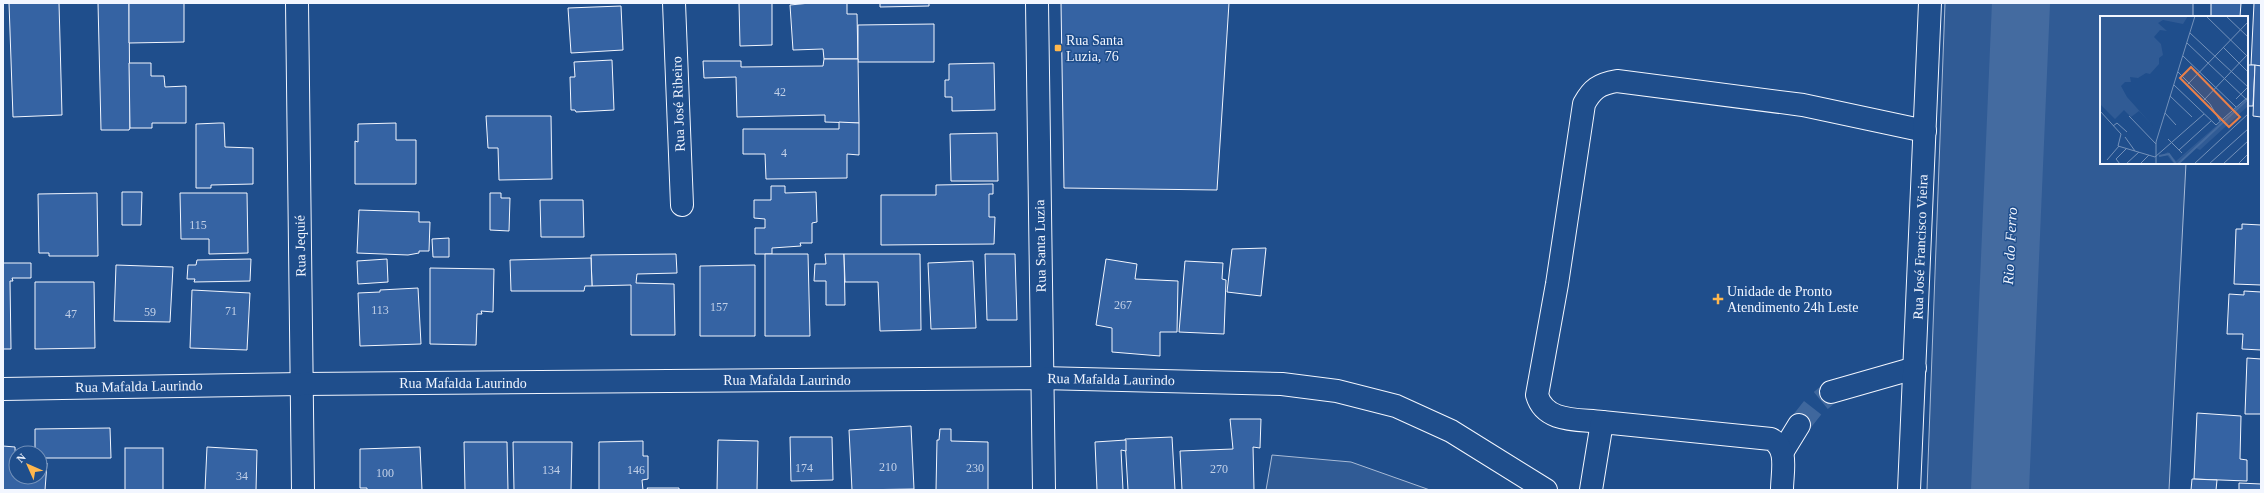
<svg xmlns="http://www.w3.org/2000/svg" width="2264" height="493" viewBox="0 0 2264 493" font-family="'Times New Roman',serif">
  <style>
    .green { fill: #305b95; stroke: #a8bbd7 }
    .lines { fill: none; stroke-linecap: round; stroke-linejoin: round }
    .river { stroke: #446ba0; stroke-width: 58 }
    .building { fill: #3563a3; stroke: #f2f6ff }
    .minor-tunnel { stroke: #3f679d; stroke-width: 22; stroke-dasharray: 22 11; stroke-linecap: butt }
    .minor-casing { stroke: #f2f6ff; stroke-width: 24 }
    .minor { stroke: #1f4e8c; stroke-width: 22 }
    .poi-dot { fill: #ffb74d; stroke: #1f4e8c; stroke-width: 1.5 }
    .labels { text-anchor: middle; stroke-width: 3; stroke-linejoin: round; paint-order: stroke }
    .number-label { font-size: 12px; fill: #c3d1e8 }
    .poi-label { font-size: 14px; fill: #f2f6ff; stroke: #1f4e8c; text-anchor: start }
    .street-label { font-size: 14px; fill: #f2f6ff; stroke: #1f4e8c }
    .water-label { font-size: 15px; font-style: italic; fill: #f2f6ff; stroke: #1f4e8c }
    .inset-river { fill: none; stroke: #446ba0; stroke-width: 2 }
    .inset-road { fill: none; stroke: #7391ba; stroke-width: 1 }
    .view { fill: #ea8049; fill-opacity: 0.15; stroke: #ea8049; stroke-width: 2 }
    .inset-edge { fill: none; stroke: #f2f6ff; stroke-width: 2 }
  </style>
  <rect width="100%" height="100%" fill="#1f4e8c"/>
  <g class="green">
    <path d="M1945,3H2193V17H2101V163H2186L2169,490H1927Z"/>
    <path d="M1272,455L1351,462L1430,490H1266Z"/>
  </g>
  <g class="lines">
    <path class="river" d="M2000,490L2021,3"/>
  </g>
  <g class="building">
    <path d="M9,3H59L62,115L13,117Z"/>
    <path d="M98,3H129L130,128L129,130H101Z"/>
    <path d="M129,3H184V42L129,43Z"/>
    <path d="M739,3H772V45L740,46Z"/>
    <path d="M810,3H847V14H857L858,59H824L823,49L793,50L790,5Z"/>
    <path d="M880,3H929V6L880,7Z"/>
    <path d="M1061,3H1229L1217,190L1064,188Z"/>
    <path d="M2211,3H2241L2240,17H2211Z"/>
    <path d="M2254,3H2261V66L2251,65Z"/>
    <path d="M621,6L623,50L571,53L568,8Z"/>
    <path d="M934,24V62H858V25Z"/>
    <path d="M824,59H858L859,123L825,122V115L737,117L736,77L704,78L703,61H741V67L823,66Z"/>
    <path d="M612,60L614,110L576,112L575,110H571L570,77H575L574,62Z"/>
    <path d="M129,63H151V76H164L165,87L186,86V123H152V128H130Z"/>
    <path d="M994,63L995,110L952,111V97H945V80H949V64Z"/>
    <path d="M2247,65H2255L2253,106H2247Z"/>
    <path d="M2255,65L2261,66V117L2253,116Z"/>
    <path d="M486,116H551L552,179L499,180L498,148H488Z"/>
    <path d="M839,122L859,123V155L847,154V178L766,179L765,154H743V129H839Z"/>
    <path d="M219,123H224L225,147L253,148V184L211,185V188H196V124Z"/>
    <path d="M396,123V140H416V184H355V141L358,142V124Z"/>
    <path d="M997,133L998,181H951L950,134Z"/>
    <path d="M993,184V194H989V217H995L994,244L881,245V195H936V185Z"/>
    <path d="M771,186H785V193L816,192L817,222L812,223V243H800L801,246L772,248V254H755V228H765V219L754,218V200H771Z"/>
    <path d="M122,192H142L141,225H122Z"/>
    <path d="M97,193L98,256H49V253H39L38,194Z"/>
    <path d="M180,193H247L248,253L209,254V239H181Z"/>
    <path d="M490,193H501V198H510L509,231L490,230Z"/>
    <path d="M540,200H583L584,237H541Z"/>
    <path d="M359,210L419,212V222H430L429,251H419V253L408,255L357,253Z"/>
    <path d="M2242,224L2261,225V285L2234,284L2236,229H2242Z"/>
    <path d="M449,238V257H433L432,239Z"/>
    <path d="M1266,248L1261,296L1227,292L1232,249Z"/>
    <path d="M676,254L677,273L637,274L636,283L674,284L675,335H631V285L592,286L591,255Z"/>
    <path d="M765,254H808L810,336H765Z"/>
    <path d="M825,254H844L845,305H826V281H814L815,264H826Z"/>
    <path d="M844,254H920L921,330L880,331L878,282H845Z"/>
    <path d="M985,254H1015L1017,320H987Z"/>
    <path d="M591,258L592,286H585L584,291H511L510,260Z"/>
    <path d="M251,259L250,281L194,282L195,279H187L188,265H196L197,260Z"/>
    <path d="M387,259L388,282L358,284L357,261Z"/>
    <path d="M1106,259L1137,264L1135,279L1178,281L1177,332H1160V356L1112,352V328L1096,325Z"/>
    <path d="M973,261L976,328L931,329L928,263Z"/>
    <path d="M1185,261L1223,263L1222,279L1226,280L1224,334L1179,332Z"/>
    <path d="M3,263H31V278H12L13,281H10L11,349H3Z"/>
    <path d="M116,265L173,267L170,322L114,321Z"/>
    <path d="M755,265V336H700V266Z"/>
    <path d="M430,268L494,269L493,312L481,311L482,314H477L476,345L430,344Z"/>
    <path d="M35,282H94L95,348L35,349Z"/>
    <path d="M418,288L421,344L360,346L358,293L380,292V290Z"/>
    <path d="M192,290L250,293L247,350L190,348Z"/>
    <path d="M2244,291L2261,292V350L2242,349L2243,334H2227L2229,294L2244,295Z"/>
    <path d="M2247,358L2261,359V414H2245Z"/>
    <path d="M2197,413L2241,416L2240,459L2247,460V481L2194,479Z"/>
    <path d="M1230,419H1261L1260,448L1253,447L1254,490H1182L1180,451L1233,449Z"/>
    <path d="M911,426L914,489L852,490L849,430Z"/>
    <path d="M110,428L111,458H40V453H35V429Z"/>
    <path d="M940,429H951V441L988,442V490H936L937,440H939Z"/>
    <path d="M790,437H832L833,480L791,481Z"/>
    <path d="M1172,437L1175,490H1128L1125,439Z"/>
    <path d="M718,440L758,441L757,490H717Z"/>
    <path d="M1126,440V451L1121,450L1123,490H1097L1095,442Z"/>
    <path d="M643,441V456H648V479L642,480L643,490H599V442Z"/>
    <path d="M464,442H507L508,490H465Z"/>
    <path d="M513,442H572L571,490H514Z"/>
    <path d="M3,446L15,447L16,477H40V463H47L45,490H3Z"/>
    <path d="M207,447L257,450L256,490H205Z"/>
    <path d="M420,447L422,490H367V488H360V449Z"/>
    <rect x="125" y="448" width="38" height="42"/>
    <path d="M2192,479L2217,480L2216,490H2191Z"/>
    <path d="M2239,483L2261,484V490H2239Z"/>
    <path d="M647,488H679V490H648Z"/>
  </g>
  <g class="lines">
    <path class="minor-tunnel" d="M1799,425L1814,406L1831,392"/>
    <defs>
      <g id="minor">
        <path d="M297,3L303,490"/>
        <path d="M674,3L682,205"/>
        <path d="M1037,3L1044,490"/>
        <path d="M3,389L303,384L1042,378L1282,384L1337,391L1396,406L1451,431L1546,490"/>
        <path d="M1831,392L1915,368"/>
        <path d="M1602,422C1578,419 1545,423 1537,395L1557,284L1584,104C1592,89 1599,84 1617,81L1803,105L1925,131"/>
        <path d="M1783,451L1799,425"/>
        <path d="M1591,490L1602,422L1771,439C1789,448 1782,472 1782,490"/>
        <path d="M1909,490L1930,3"/>
      </g>
    </defs>
    <use href="#minor" class="minor-casing"/>
    <use href="#minor" class="minor"/>
  </g>
  <g class="poi-dot">
    <rect x="1054" y="44" width="8" height="8" rx="2"/>
    <path d="M1716 293h4v4h4v4h-4v4h-4v-4h-4v-4h4z"/>
  </g>
  <g class="labels">
    <g class="number-label">
      <text x="780" y="96">42</text>
      <text x="784" y="157">4</text>
      <text x="198" y="229">115</text>
      <text x="1123" y="309">267</text>
      <text x="719" y="311">157</text>
      <text x="380" y="314">113</text>
      <text x="231" y="315">71</text>
      <text x="150" y="316">59</text>
      <text x="71" y="318">47</text>
      <text x="888" y="471">210</text>
      <text x="804" y="472">174</text>
      <text x="975" y="472">230</text>
      <text x="1219" y="473">270</text>
      <text x="551" y="474">134</text>
      <text x="636" y="474">146</text>
      <text x="385" y="477">100</text>
      <text x="242" y="480">34</text>
    </g>
    <g class="poi-label">
      <text x="1066" y="45">Rua Santa<tspan x="1066" dy="16">Luzia, 76</tspan></text>
      <text x="1727" y="296">Unidade de Pronto<tspan x="1727" dy="16">Atendimento 24h Leste</tspan></text>
    </g>
    <g class="street-label">
      <text transform="translate(678 104) rotate(-92)" y="5">Rua José Ribeiro</text>
      <text transform="translate(300 246) rotate(-91)" y="5">Rua Jequié</text>
      <text transform="translate(1040 246) rotate(-91)" y="5">Rua Santa Luzia</text>
      <text transform="translate(1920 247) rotate(-88)" y="5">Rua José Francisco Vieira</text>
      <text transform="translate(1111 379) rotate(1)" y="5">Rua Mafalda Laurindo</text>
      <text x="787" y="385">Rua Mafalda Laurindo</text>
      <text x="463" y="388">Rua Mafalda Laurindo</text>
      <text transform="translate(139 386) rotate(-1)" y="5">Rua Mafalda Laurindo</text>
    </g>
    <g class="water-label">
      <text transform="translate(2010 246) rotate(-87)" y="5">Rio do Ferro</text>
    </g>
  </g>
  <g transform="translate(2100 16)">
    <rect width="148" height="148" fill="#1f4e8c"/>
    <path d="M0,0H88L83,8L63,4L58,7L67,15L60,14L54,21L61,28L63,39L59,42V48L50,58L46,57L38,62L30,61L31,66H25L21,70L27,81L53,110L39,95L31,101L24,94L15,103L0,88ZM146,84L148,90L100,134L96,132L78,148H74L67,139L58,141L68,136L76,145Z" fill="#305b95"/>
    <path class="inset-river" d="M59,140L69,138L76,148M78,148L148,83"/>
    <path class="inset-road" d="M106,0L148,41M126,0L148,21M90,17L148,71M87,27L148,85M123,31L148,56M83,40L136,91M78,56L110,88L120,105M74,69L116,109L148,81M87,69L148,6M70,80L92,101M136,83L148,71M103,85L148,38M0,95L21,118L18,130L55,141L104,98M65,97L76,109M29,100L56,128M13,110L17,107L27,116M25,121L35,135M68,123L82,137M79,134L111,105M7,144L19,130M20,148L16,143L26,133M26,148L39,136M40,148L49,139M56,148V126L95,0M94,148L148,98M109,148L148,113M123,148L148,125M138,148L148,138"/>
    <path class="view" d="M91,51L140,101L129,111L80,62Z"/>
    <rect width="148" height="148" class="inset-edge"/>
  </g>
  <rect width="2264" height="493" fill="none" stroke="#f2f6ff" stroke-width="8"/>
  <g transform="translate(28 465) rotate(315)"><circle r="19" fill="#1f4e8c" stroke="#7391ba"/>
  <path d="M0-3L7 15L0 10L-7 15Z" fill="#ffb74d"/>
  <text y="-6" font-size="11" font-weight="bold" text-anchor="middle" fill="#f2f6ff">N</text>
  </g>
</svg>
